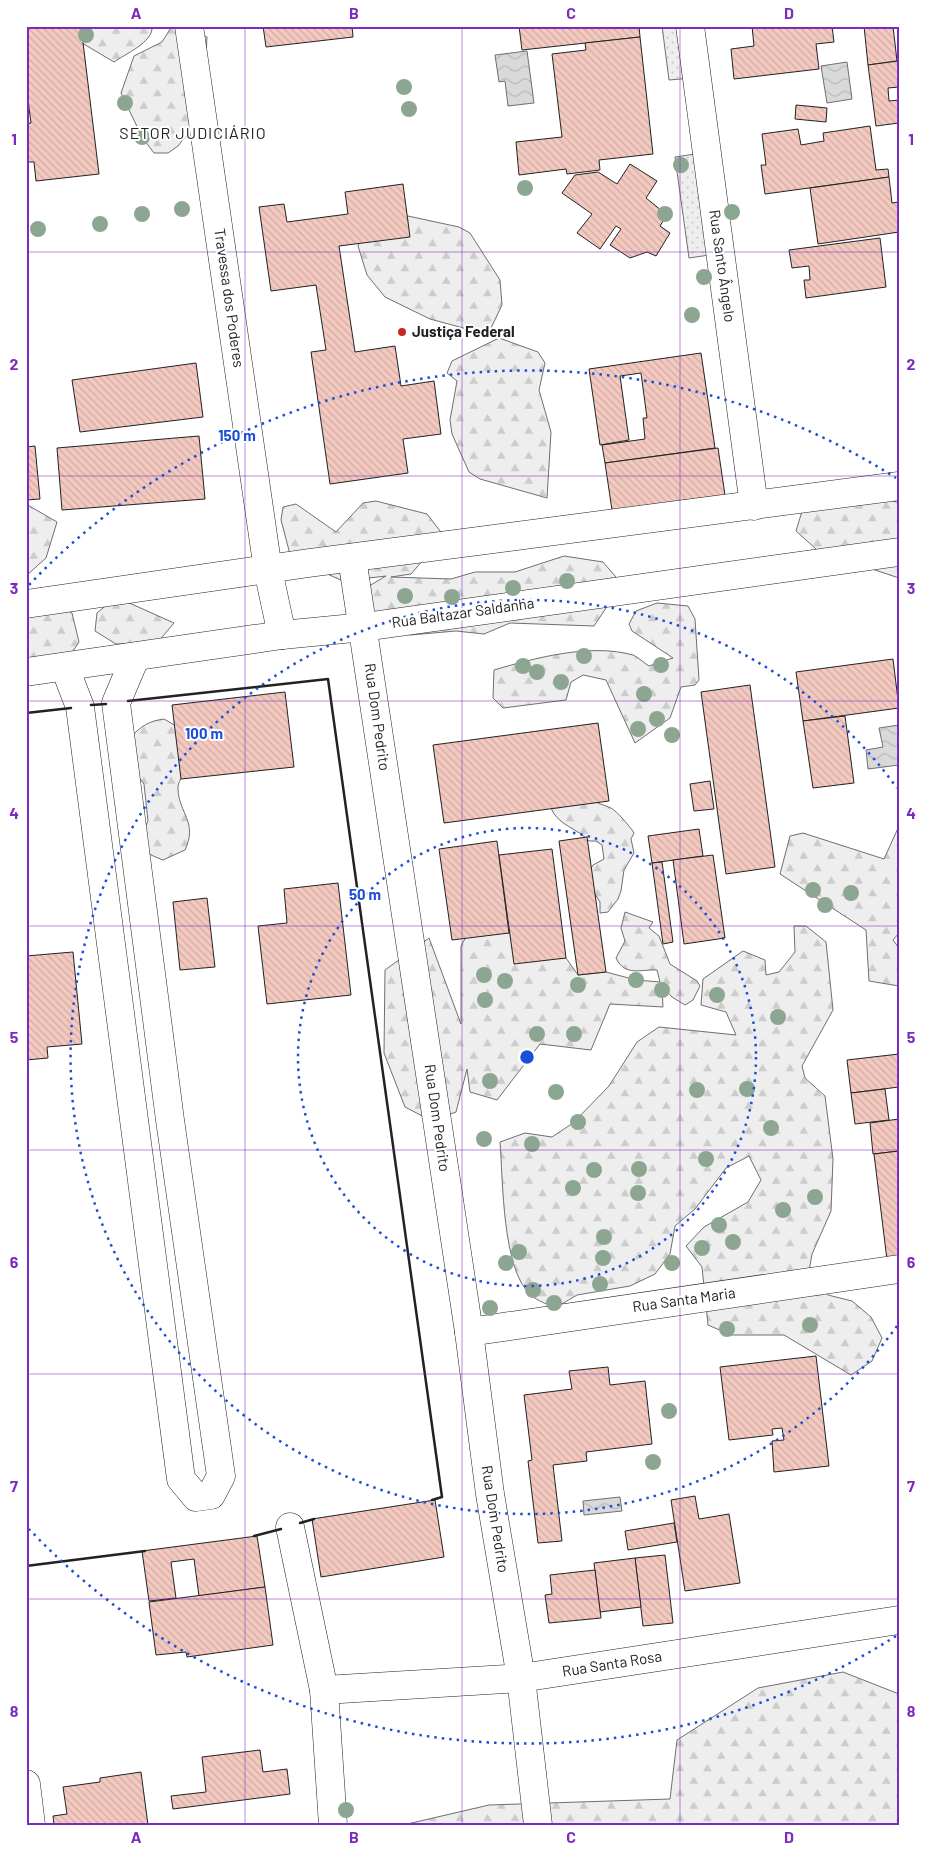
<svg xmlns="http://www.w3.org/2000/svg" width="925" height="1851" viewBox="0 0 925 1851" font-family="Barlow,sans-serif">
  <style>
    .grass { fill: url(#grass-dots); stroke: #6f6f6f }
    .forest { fill: url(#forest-firs); stroke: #6f6f6f }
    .water { fill: url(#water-waves); stroke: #6f6f6f }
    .building { fill: url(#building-back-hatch); stroke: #222 }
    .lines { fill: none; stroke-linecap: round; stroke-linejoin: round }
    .street-casing { stroke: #222; stroke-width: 29 }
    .secondary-casing { stroke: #222; stroke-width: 29 }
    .street { stroke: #fff; stroke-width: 28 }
    .secondary { stroke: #fff; stroke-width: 28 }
    .wall { stroke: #222; stroke-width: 2.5 }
    .tree { fill: #8da692 }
    .grid { fill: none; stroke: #7b2cbf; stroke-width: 1; stroke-opacity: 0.55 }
    .ring { fill: none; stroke: #1d4ed8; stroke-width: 2.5; stroke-dasharray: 2.5 5 }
    .poi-dot { fill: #c62828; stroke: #fff; stroke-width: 2 }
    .labels { text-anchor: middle; stroke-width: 4; stroke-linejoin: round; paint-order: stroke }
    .street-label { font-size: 15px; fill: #222; stroke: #fff }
    .poi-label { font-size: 15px; font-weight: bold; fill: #222; stroke: #fff; text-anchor: start }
    .neighbourhood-label { font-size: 16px; letter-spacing: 1px; fill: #222; stroke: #fff }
    .centre { fill: #1d4ed8; stroke: #fff; stroke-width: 2.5 }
    .ring-label { font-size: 15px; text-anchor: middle; font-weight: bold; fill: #1d4ed8; stroke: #fff; stroke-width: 4; stroke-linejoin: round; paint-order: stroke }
    .neatline { fill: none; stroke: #7b2cbf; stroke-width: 2 }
    .grid-label { font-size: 16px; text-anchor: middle; font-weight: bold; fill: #7b2cbf }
  </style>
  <defs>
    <pattern id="grass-dots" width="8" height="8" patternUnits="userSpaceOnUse" patternTransform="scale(1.25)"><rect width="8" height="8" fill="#eee"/><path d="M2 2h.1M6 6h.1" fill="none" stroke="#ccc" stroke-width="1.8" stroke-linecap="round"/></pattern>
    <pattern id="forest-firs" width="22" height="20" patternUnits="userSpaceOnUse" patternTransform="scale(1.25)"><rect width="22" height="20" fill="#eee"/><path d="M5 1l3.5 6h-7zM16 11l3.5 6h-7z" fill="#ccc"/></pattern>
    <pattern id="water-waves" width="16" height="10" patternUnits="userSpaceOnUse" patternTransform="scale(1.25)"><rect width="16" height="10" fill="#d9d9d9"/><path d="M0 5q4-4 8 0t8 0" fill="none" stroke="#bababa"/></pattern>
    <pattern id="building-back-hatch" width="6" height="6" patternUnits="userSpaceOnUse" patternTransform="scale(1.25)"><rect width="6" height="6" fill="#f3c9c0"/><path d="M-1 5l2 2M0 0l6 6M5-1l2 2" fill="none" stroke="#d0aca5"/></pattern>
  </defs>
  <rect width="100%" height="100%" fill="#fff"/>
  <g class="grass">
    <path d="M662,26H685L692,78L669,80Z"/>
    <path d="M702,153L716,254L689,258L675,157Z"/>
  </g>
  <g class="forest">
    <path d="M88,26H152C154,42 125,54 114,62L82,43Z"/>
    <path d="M172,26H186L207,37L203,114L178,146L168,153H154L142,137L121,93L134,56L162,42Z"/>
    <path d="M394,213L459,227L470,233L500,280L502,305L491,328L478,332L430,319L385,297L367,275L358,246L367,220Z"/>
    <path d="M499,338L538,352L545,363L539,390L551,432L547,498L480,479L469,472L452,434L450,420L457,381L447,373L452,361Z"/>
    <path d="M867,492L899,503V578L866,567L826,558L796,531L803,508Z"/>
    <path d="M376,501L427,514L444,536L411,574L391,577L451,579L475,572H515L564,556L603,562L622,584L594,626L510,623L484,634L456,631L410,635L383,629L361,614L364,589L386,576L343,581L291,558L281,520L283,507L296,504L336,532L363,503Z"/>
    <path d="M26,504L57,522L46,558L26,576Z"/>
    <path d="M116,597L174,623L157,643L116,644L95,631L97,613Z"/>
    <path d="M26,598L60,607L72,613L79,642L71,654L26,666Z"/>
    <path d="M657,603L688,606L695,619L699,680L695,685L681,687L670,718L635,743L606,680L583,675L571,682L566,700L503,708L493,698L494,670C535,658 590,643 633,655C638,657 644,663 649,666L673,658L632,631L629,624L636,611Z"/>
    <path d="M164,719L176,726L187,768C184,774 177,783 178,789C179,814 198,822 185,850L163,860L151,855L144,846L142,833L148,821L144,784L136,774L131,737C141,726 149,721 164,719Z"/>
    <path d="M596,802C601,805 612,807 615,811C618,813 633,830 634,833L631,839L634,853L624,870L621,891L618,899L608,912L600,913V902L593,891L589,872L593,865L604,859L602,845L596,841H589C579,829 557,825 551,808Z"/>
    <path d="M899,826V933L893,940L899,948V986L869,981L866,930L780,874L790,836L803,833L884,859Z"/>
    <path d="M625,912L653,922L649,928L659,936L670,964L697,981L700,986L693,1000L685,1005L672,997L662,986L663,1007L610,1004L591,1050L540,1044L497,1100L470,1092L467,1069L456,1112L432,1121L405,1107L384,1053L385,970L429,938L461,1024V946L473,924L509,933L535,931L566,958L578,975L606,972L636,980L660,982L657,970C641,969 625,977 616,958L625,941L621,928Z"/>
    <path d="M794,926H806L826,942L833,1010L802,1066L805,1078L825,1096L833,1159L831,1211L812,1254L808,1277L828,1295L852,1301L871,1317L882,1338L872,1361L851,1375L784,1335H731L708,1325L702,1267L686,1246L704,1227L748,1202L761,1180L749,1156L726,1168L695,1209L675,1226L670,1254L655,1274L630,1286L577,1295L555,1308C548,1304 537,1301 531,1295C502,1271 503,1179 500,1142L525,1133L552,1137L573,1123L609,1086L637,1042L659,1027L736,1035L726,1012L701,1005L703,979L743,951L765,960L766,975L779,972L795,952Z"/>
    <path d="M843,1672L899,1694V1825H403L489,1805L670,1799L677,1740L758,1688Z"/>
  </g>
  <g class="water">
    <path d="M527,51L534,103L508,106L505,81L499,82L495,55Z"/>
    <path d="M847,62L852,99L827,103L821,66Z"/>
    <path d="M899,725V765L868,769L866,750L883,747L879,728Z"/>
    <path d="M620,1497L622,1511L584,1515L583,1501Z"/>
  </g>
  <g class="building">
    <path d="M26,26H81L99,174L36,181L34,162H26V124L31,123L26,85Z"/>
    <path d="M263,26H352L353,37L266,47Z"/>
    <path d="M519,26H639L640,37L522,50Z"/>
    <path d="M752,26H832L834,42L816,44L819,69L734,79L731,49L754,46Z"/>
    <path d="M864,26H893L897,61L868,65Z"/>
    <path d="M640,37L653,154L599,160L600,170L567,174L566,169L519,175L516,142L562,137L552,54L586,50L585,43Z"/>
    <path d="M898,61L899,87L888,88L889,101L899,100V123L876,126L868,65Z"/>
    <path d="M796,105L827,108L826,122L795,119Z"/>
    <path d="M870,126L876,170L888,169L889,177L765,194L761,165H766L762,134L798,129L801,145L824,141L823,133Z"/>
    <path d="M630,164L657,181L646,198L667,215L660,226L670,233L656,256L647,252L630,258L610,245L621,229L616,226L600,249L577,233L592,214L562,193L575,175L598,172L617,184Z"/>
    <path d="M889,177L892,203L899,202V232L818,244L810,188Z"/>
    <path d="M403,184L410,237L339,246L355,352L395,346L401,386L434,381L441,434L403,439L408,473L330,484L311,352L326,350L316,285L271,291L259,207L284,204L287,222L348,214L345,192Z"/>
    <path d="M880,238L886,287L806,298L804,280H810L809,266L792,268L789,250Z"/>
    <path d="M701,353L715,448L605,463L602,445L645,439L643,418H647L641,373L620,376L629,440L600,445L589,369Z"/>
    <path d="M196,363L203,417L80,432L72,380Z"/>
    <path d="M199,436L205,499L62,510L57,448Z"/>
    <path d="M35,446L40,499L26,500V447Z"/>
    <path d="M718,448L725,495L612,510L605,463Z"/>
    <path d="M893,659L899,708L803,721L796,672Z"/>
    <path d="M750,685L775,867L726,874L701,692Z"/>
    <path d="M285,692L294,767L181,779L172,705Z"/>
    <path d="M845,716L854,783L813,788L803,721Z"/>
    <path d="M598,723L609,801L444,823L433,745Z"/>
    <path d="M710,781L714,809L694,811L690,784Z"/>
    <path d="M699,829L703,856L652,863L648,836Z"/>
    <path d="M587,837L606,972L578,975L559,841Z"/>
    <path d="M497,841L509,933L452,940L439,849Z"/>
    <path d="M552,849L566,958L514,964L499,855Z"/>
    <path d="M713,855L725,938L684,944L673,860Z"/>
    <path d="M662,862L673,942L663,944L652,863Z"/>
    <path d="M338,883L351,995L267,1004L258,926L287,923L284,889Z"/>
    <path d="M207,898L215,967L180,970L173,902Z"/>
    <path d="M73,952L82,1044L47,1047L48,1058L26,1060V956Z"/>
    <path d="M899,1054V1087L851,1093L847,1060Z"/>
    <path d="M885,1089L889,1120L855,1124L851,1093Z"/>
    <path d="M899,1119V1151L873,1154L870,1123Z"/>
    <path d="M899,1151V1259L887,1260L874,1154Z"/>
    <path d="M816,1356L829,1466L774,1472L772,1441L784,1440L782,1428L772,1429L773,1435L729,1440L720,1367Z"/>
    <path d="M608,1367L610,1385L645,1381L652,1444L586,1452L587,1461L553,1465L562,1541L538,1543L528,1461L532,1460L524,1395L572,1389L569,1371Z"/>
    <path d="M695,1496L699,1519L729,1514L740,1583L685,1591L671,1500Z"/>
    <path d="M435,1500L444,1557L321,1577L312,1519Z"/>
    <path d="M674,1523L677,1542L628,1550L625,1531Z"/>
    <path d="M257,1536L265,1587L199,1596L194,1559L171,1562L176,1598L149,1601L142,1551Z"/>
    <path d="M665,1555L673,1623L643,1626L635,1558Z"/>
    <path d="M635,1558L641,1607L600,1612L594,1563Z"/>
    <path d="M595,1570L601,1618L549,1623L545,1595L552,1594L550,1575Z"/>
    <path d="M265,1587L273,1645L187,1657L186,1652L156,1655L149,1602Z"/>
    <path d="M260,1750L263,1772L287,1769L290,1794L173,1809L171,1796L206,1792L202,1757Z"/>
    <path d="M141,1772L148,1825H54L53,1816L67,1814L63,1787L100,1782V1778Z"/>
  </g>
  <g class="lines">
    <defs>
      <g id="street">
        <path d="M189,26L268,570L282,635"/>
        <path d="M690,26L754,506"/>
        <path d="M352,558L469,1332L490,1494L521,1678L538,1825"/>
        <path d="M65,668L80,707L181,1479L196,1497L211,1495L221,1476L170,1120L116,703L135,658"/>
        <path d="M469,1332L899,1269"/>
        <path d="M290,1527L324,1690L333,1825"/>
        <path d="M324,1690L521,1678L899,1620"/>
        <path d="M26,1784L31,1825"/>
      </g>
      <g id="secondary">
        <path d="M26,604L309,563L899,486"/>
        <path d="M26,672L282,635L364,627L899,552"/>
      </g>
    </defs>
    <use href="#street" class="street-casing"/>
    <use href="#secondary" class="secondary-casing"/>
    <use href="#street" class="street"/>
    <use href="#secondary" class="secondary"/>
    <g class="wall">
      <path d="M128,701L328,679L442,1497L432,1500"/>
      <path d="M91,705L106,704"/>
      <path d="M26,713L71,708"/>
      <path d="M300,1523L314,1519"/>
      <path d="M254,1536L281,1529"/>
      <path d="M26,1566L145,1551"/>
    </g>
  </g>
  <g class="tree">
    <circle cx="86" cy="35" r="8"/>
    <circle cx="404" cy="87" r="8"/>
    <circle cx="125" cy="103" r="8"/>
    <circle cx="409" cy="109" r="8"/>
    <circle cx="142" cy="137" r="8"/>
    <circle cx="681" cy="165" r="8"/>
    <circle cx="525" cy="188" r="8"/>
    <circle cx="182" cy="209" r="8"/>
    <circle cx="732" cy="212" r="8"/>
    <circle cx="142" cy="214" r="8"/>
    <circle cx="665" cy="214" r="8"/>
    <circle cx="100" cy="224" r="8"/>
    <circle cx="38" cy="229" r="8"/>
    <circle cx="704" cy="277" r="8"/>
    <circle cx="692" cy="315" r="8"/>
    <circle cx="567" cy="581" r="8"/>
    <circle cx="513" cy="588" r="8"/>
    <circle cx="405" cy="596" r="8"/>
    <circle cx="452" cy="597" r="8"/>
    <circle cx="584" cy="656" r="8"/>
    <circle cx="661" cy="665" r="8"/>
    <circle cx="523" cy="666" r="8"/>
    <circle cx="537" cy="672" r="8"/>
    <circle cx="561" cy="682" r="8"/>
    <circle cx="644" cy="694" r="8"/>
    <circle cx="657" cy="719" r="8"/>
    <circle cx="638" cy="729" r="8"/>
    <circle cx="672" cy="735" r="8"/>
    <circle cx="813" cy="890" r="8"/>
    <circle cx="851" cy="893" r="8"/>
    <circle cx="825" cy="905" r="8"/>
    <circle cx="484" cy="975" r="8"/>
    <circle cx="636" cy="980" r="8"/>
    <circle cx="505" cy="981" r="8"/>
    <circle cx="578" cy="985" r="8"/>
    <circle cx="662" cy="990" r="8"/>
    <circle cx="717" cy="995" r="8"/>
    <circle cx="485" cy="1000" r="8"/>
    <circle cx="778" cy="1017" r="8"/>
    <circle cx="537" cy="1034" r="8"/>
    <circle cx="574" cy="1034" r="8"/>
    <circle cx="490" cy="1081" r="8"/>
    <circle cx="747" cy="1089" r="8"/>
    <circle cx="697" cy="1090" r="8"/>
    <circle cx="556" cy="1092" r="8"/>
    <circle cx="578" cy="1122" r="8"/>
    <circle cx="771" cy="1128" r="8"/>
    <circle cx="484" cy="1139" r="8"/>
    <circle cx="532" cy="1144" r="8"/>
    <circle cx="706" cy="1159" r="8"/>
    <circle cx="639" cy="1169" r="8"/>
    <circle cx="594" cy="1170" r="8"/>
    <circle cx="573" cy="1188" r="8"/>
    <circle cx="638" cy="1193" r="8"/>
    <circle cx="815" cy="1197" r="8"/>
    <circle cx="783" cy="1210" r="8"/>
    <circle cx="719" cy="1225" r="8"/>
    <circle cx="604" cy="1237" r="8"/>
    <circle cx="733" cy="1242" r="8"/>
    <circle cx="702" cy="1248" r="8"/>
    <circle cx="519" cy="1252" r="8"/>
    <circle cx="603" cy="1258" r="8"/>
    <circle cx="506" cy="1263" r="8"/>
    <circle cx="672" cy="1263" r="8"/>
    <circle cx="600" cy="1284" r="8"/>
    <circle cx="533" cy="1290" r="8"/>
    <circle cx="554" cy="1303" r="8"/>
    <circle cx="490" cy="1308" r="8"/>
    <circle cx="810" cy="1325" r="8"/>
    <circle cx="727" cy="1329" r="8"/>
    <circle cx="669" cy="1411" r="8"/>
    <circle cx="653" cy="1462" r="8"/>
    <circle cx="346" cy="1810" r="8"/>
  </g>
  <path class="grid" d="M245,26V1825M462,26V1825M680,26V1825M26,252H899M26,476H899M26,701H899M26,926H899M26,1150H899M26,1374H899M26,1599H899"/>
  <g class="ring">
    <circle cx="527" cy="1057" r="229"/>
    <path d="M897 1326A457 457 0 1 1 897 788"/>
    <path d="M896 1636A686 686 0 0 1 29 1529M29 585A686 686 0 0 1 896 478"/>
  </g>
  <circle class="poi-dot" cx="402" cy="332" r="5"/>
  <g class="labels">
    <g class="street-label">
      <text transform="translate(722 266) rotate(82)" y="5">Rua Santo Ângelo</text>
      <text transform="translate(229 298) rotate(82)" y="5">Travessa dos Poderes</text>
      <text transform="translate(463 613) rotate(-8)" y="5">Rua Baltazar Saldanha</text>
      <text transform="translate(377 717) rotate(82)" y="5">Rua Dom Pedrito</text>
      <text transform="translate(437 1118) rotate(82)" y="5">Rua Dom Pedrito</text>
      <text transform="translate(684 1300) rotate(-8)" y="5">Rua Santa Maria</text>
      <text transform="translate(495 1519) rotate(81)" y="5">Rua Dom Pedrito</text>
      <text transform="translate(612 1664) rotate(-9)" y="5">Rua Santa Rosa</text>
    </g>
    <g class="poi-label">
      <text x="412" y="337">Justiça Federal</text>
    </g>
    <g class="neighbourhood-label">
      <text x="193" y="139">SETOR JUDICIÁRIO</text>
    </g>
  </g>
  <circle cx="527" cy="1057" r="8" class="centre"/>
  <g class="ring-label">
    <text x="237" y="441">150 m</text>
    <text x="204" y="739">100 m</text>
    <text x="365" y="900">50 m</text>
  </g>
  <rect width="925" height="1851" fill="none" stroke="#ffffff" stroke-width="55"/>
  <rect x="28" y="28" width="870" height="1796" class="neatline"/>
  <g class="grid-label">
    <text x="136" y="19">A</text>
    <text x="354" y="19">B</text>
    <text x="571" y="19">C</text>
    <text x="789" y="19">D</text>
    <text x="14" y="145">1</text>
    <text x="911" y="145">1</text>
    <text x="14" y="370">2</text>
    <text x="911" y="370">2</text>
    <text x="14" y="594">3</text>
    <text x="911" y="594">3</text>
    <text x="14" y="819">4</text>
    <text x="911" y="819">4</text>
    <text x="14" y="1043">5</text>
    <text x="911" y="1043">5</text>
    <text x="14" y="1268">6</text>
    <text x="911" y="1268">6</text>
    <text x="14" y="1492">7</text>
    <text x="911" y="1492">7</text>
    <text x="14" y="1717">8</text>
    <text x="911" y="1717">8</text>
    <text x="136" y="1843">A</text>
    <text x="354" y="1843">B</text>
    <text x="571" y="1843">C</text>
    <text x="789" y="1843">D</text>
  </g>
</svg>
